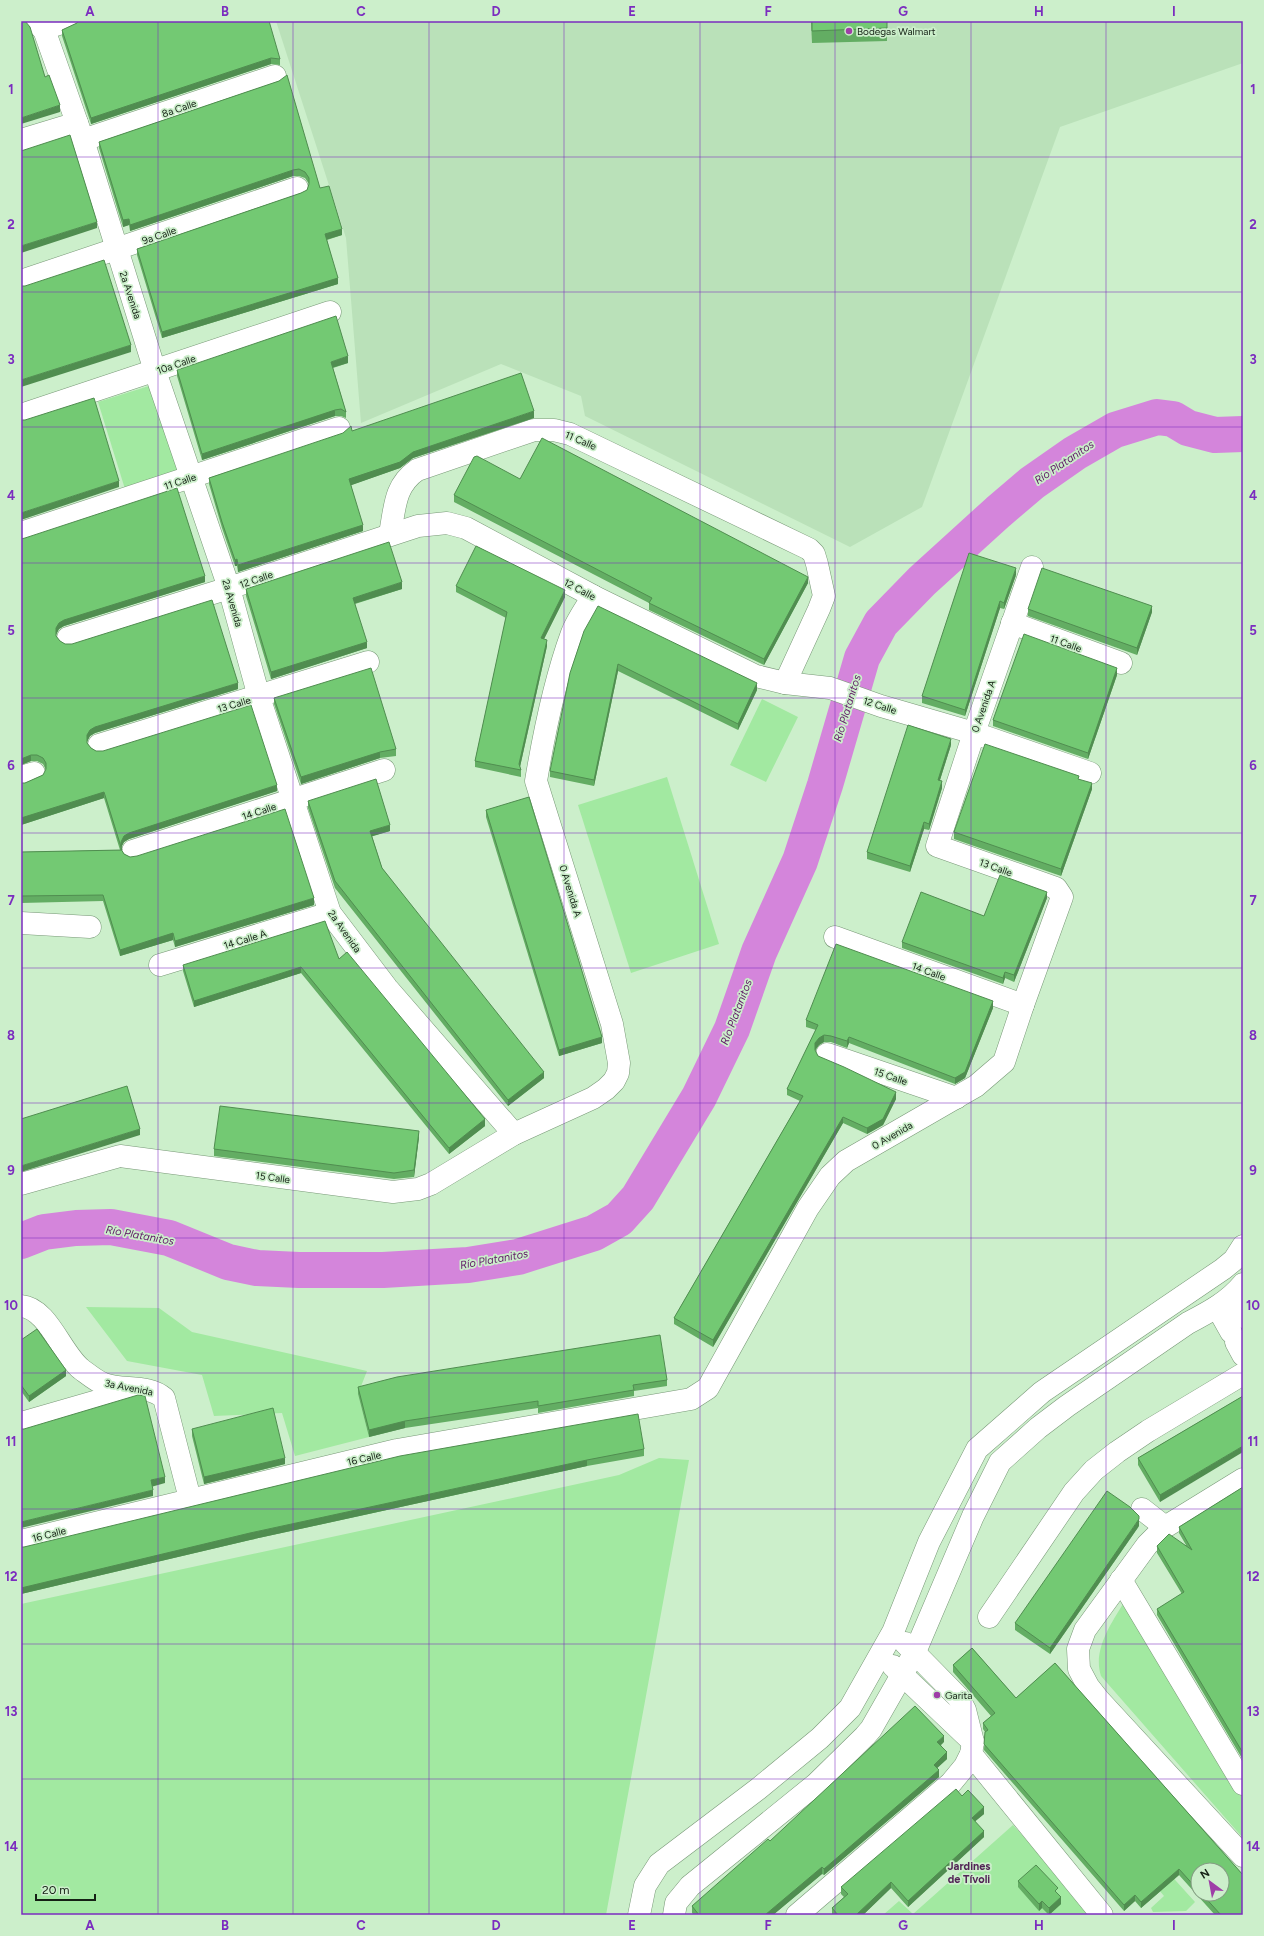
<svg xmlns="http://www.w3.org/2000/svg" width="1264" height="1936" viewBox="0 0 1264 1936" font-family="Figtree,sans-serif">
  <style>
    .built { fill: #bae1b9 }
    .green { fill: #a2e9a1 }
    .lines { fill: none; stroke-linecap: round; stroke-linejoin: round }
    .river { stroke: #d485db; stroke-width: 36 }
    .minor-casing { stroke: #789877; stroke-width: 23 }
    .minor { stroke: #fff; stroke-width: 22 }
    .wall { fill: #63ad63; fill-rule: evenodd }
    .shaded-wall { fill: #508d50 }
    .building { fill: #73c973; stroke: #508d50 }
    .grid { fill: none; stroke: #7b2cbf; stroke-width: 1; stroke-opacity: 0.55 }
    .poi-dot { fill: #9e3fa7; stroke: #ccefcb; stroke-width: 1.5 }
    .labels { text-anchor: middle; stroke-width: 3.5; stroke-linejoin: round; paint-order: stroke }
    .poi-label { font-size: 10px; fill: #152115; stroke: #ccefcb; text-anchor: start }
    .street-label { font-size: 10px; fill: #152115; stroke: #ccefcb }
    .water-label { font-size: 11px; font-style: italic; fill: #5f1765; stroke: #ccefcb }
    .neighbourhood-label { font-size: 11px; font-weight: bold; fill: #522456; stroke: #ccefcb }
    .neatline { fill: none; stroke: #7b2cbf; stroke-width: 1.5 }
    .grid-label { font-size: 13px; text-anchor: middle; font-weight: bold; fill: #7b2cbf }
  </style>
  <rect width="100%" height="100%" fill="#ccefcb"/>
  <path class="built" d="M276,21H1243V63L1060,127L922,507L850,547L585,416L581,396L501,364L361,423L346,238Z"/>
  <g class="green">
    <path d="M152,385L179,471L125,489L98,402Z"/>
    <path d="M762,699L798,717L766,782L730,765Z"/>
    <path d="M667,777L719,944L631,973L578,805Z"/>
    <path d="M86,1307L159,1308L192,1332L367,1371L358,1394L369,1437L295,1456L282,1413L214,1416L202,1375L127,1361Z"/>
    <path d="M659,1458L689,1460L606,1915H21V1604L619,1475Z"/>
    <path d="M1126,1599L1243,1795V1838L1101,1676C1092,1649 1113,1621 1126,1599Z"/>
    <path d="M1013,1825L1094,1915H883L899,1901L913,1914Z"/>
    <path d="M1167,1871L1195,1902L1186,1911L1153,1912L1151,1908L1164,1896L1154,1884Z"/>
  </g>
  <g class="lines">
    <path class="river" d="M21,1241L44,1232L76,1228L111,1227L169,1238L228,1262L257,1268L299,1270H383L468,1265L518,1257L594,1233L619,1219L638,1198L699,1097L732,1029L759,952L800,861L825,785L862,658L881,623L922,581L998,512L1032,483L1075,453L1115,430L1157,417L1173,419L1188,428L1215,435L1243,434"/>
    <defs>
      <g id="minor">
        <path d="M35,21L43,29L68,21"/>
        <path d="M41,21L83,140L155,371L229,588L259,697L330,913L387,988L514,1134"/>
        <path d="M21,140L77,123"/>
        <path d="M83,140L275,76"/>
        <path d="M21,281L297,188"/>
        <path d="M21,415L330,312"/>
        <path d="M21,533L339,428"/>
        <path d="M390,534C395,508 394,486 417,470L534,430H554L570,434L809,549L814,554L817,564L824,596L819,609L785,683"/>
        <path d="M1012,623L1121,663"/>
        <path d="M68,638L229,588L418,526L447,523L466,528L593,596L756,676L785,683L830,688L881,706L974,733L1090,773"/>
        <path d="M99,745L368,662"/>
        <path d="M21,777L34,773"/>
        <path d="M133,851L384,770"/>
        <path d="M21,923L90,927"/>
        <path d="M835,937L1023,1005"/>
        <path d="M160,965L330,913"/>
        <path d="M827,1054L956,1098"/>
        <path d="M21,1184L120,1156L393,1192L418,1189L431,1184L514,1134L593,1098L606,1089L614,1081L618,1073L619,1063L612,1024L536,781C544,733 555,679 572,633C577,620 586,608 593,596"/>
        <path d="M1232,1297L1243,1317"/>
        <path d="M21,1306C48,1308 61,1353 81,1369C88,1374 96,1381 104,1384C123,1391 148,1384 164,1398L190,1499"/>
        <path d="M1217,1307L1231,1332"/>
        <path d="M1236,1342L1243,1355"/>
        <path d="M21,1423L132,1391"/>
        <path d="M1243,1479L1165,1527L1147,1545L1085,1630L1078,1649L1079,1669L1088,1686L1099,1700L1243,1856"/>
        <path d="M1142,1509L1165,1527"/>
        <path d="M21,1541L397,1450L691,1399L708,1388L808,1208L830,1176L846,1161L976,1086L1004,1062L1023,1005L1062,897L1056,888L937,846L974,733L1032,567"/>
        <path d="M1121,1580L1243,1784"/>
        <path d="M989,1617L1074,1492L1094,1470L1117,1452L1148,1431L1243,1374"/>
        <path d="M893,1666L973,1742"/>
        <path d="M971,1754L1102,1915"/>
        <path d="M639,1915L645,1886L659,1864L758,1789L820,1738L850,1708L893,1632L929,1542L977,1449L1042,1392L1223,1269L1234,1260L1243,1246"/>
        <path d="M674,1915L676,1903L690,1886L816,1784L865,1736L871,1729L915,1652L973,1516L1000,1462L1038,1428L1067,1406L1188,1323C1209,1312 1228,1302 1243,1284"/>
        <path d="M797,1915L951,1783L965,1766L971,1754L973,1742L965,1710L958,1697L905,1643"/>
      </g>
    </defs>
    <use href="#minor" class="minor-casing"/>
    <use href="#minor" class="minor"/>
  </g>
  <g class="wall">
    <path d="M811,21H887V41L812,43Z"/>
    <path d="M77,23L280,59V65L271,64L91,124L62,36V30Z"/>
    <path d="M279,81L320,188L342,235L327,240L338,284L162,338L137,255V249L301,193L307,190L309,184L305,178L299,176H293L130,231L129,225L123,227L99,148V142Z"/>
    <path d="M348,363L333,368L346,412V418L341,416H335L202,460L177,376V370Z"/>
    <path d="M534,418L413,458L400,468L351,485L363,531L238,572L237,566H235L222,528L209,484V478L352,431Z"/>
    <path d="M454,495L808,583L764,665L649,610V603L454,502Z"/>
    <path d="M21,539L205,582L64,626L59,629L56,634V636L60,641L65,644L238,689L95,733L90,736L87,741V743L91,748L96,751L277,791L129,839L124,842L121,847V849L124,854L130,857L314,905L175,947L173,940L120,956L103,901L21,903V852L120,850L104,798L21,825V783H25L43,775L46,770L43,764L37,761H31L21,765Z"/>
    <path d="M1016,575L1004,609L1000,608L965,716L922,703V696Z"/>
    <path d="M456,586L565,597L544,639L547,646L520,767L521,770V777L475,767V761L506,618L456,592Z"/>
    <path d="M246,589H402L355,604L367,648L271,679L246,596Z"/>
    <path d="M598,606L757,690L738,730L618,671L594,786L550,777V771Z"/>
    <path d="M1028,609L1152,612L1137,655L1028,616Z"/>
    <path d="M1117,675L1088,759L993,726V720Z"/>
    <path d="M274,698L396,749V756L380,758L301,784L274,704Z"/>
    <path d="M951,745L940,780L942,788L929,830L924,829L910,872L867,859V852Z"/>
    <path d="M1079,779L1092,789L1061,876L954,839V832Z"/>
    <path d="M308,801L390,831L372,836L382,868L544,1078L508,1106L335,888L308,808Z"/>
    <path d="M486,810L602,1043L559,1056L486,817Z"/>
    <path d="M1047,898L1014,982L1005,978L1003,984L902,948V942L984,916Z"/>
    <path d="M339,959L485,1126L449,1154L301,973L194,1007L183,971V965Z"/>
    <path d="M993,1008L965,1078L955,1084L849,1043L847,1048L831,1042H824L819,1045L815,1051L818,1056L896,1099L883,1125L867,1134L843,1123L713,1347L674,1324V1318L800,1101L787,1095V1089L816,1030L806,1027V1020Z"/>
    <path d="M419,1137L414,1177L394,1179L214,1156V1149Z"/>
    <path d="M21,1340L66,1376L29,1402L21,1391Z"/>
    <path d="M667,1380V1386L634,1391V1396L538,1413V1408L405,1428L369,1437L358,1394V1387Z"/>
    <path d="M1243,1396L1160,1502L1138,1465V1458Z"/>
    <path d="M192,1429L285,1464L204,1484L192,1436Z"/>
    <path d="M644,1449V1456L587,1466L250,1540L21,1594V1547H24Z"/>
    <path d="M1243,1487V1760L1157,1615V1609L1182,1594L1157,1553V1546L1186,1545L1179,1533V1527Z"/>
    <path d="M1139,1526L1050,1654L1015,1630V1623Z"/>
    <path d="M972,1648L1016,1698L1055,1663L1243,1875V1915H1215L1179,1875L1141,1908L1135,1901L1124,1911L984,1750L985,1732L983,1729V1723L991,1716L953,1672V1665ZM1198,1870H1222V1894H1198Z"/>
    <path d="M944,1742L941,1745L947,1759L937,1768L939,1777L824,1875L822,1874L773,1915H694L692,1913V1906L770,1841Z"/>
    <path d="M962,1796L984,1814L975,1821L984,1837L908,1907L891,1888L863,1915H832V1908L844,1897L841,1894V1887Z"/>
    <path d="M1018,1881L1058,1894L1061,1904L1049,1915L1042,1908L1039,1911L1018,1887Z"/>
  </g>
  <g class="shaded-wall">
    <path d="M271,58V64L91,124V118Z"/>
    <path d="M60,105V112L21,124V118Z"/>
    <path d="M293,170V176L130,231V225Z"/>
    <path d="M129,219V225L123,227V220Z"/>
    <path d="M97,222V228L21,253V246Z"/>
    <path d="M342,229V235L325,240V234Z"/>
    <path d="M338,278V284L162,338V332Z"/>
    <path d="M131,345V352L21,387V380Z"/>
    <path d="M348,356V363L331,368V362Z"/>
    <path d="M335,410V416L202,460V454Z"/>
    <path d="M534,411V418L413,458L400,468L349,486V479L413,452Z"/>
    <path d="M119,481V487L21,520V513Z"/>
    <path d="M363,525V531L238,572V565Z"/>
    <path d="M237,559V566H235V560Z"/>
    <path d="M1016,568V575L1004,609V603Z"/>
    <path d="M205,576V582L64,626L59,629L56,635V628L59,623L64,620Z"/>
    <path d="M808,577V583L764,665V659Z"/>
    <path d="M402,582V589L353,604V598Z"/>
    <path d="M565,590V597L541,645V638Z"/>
    <path d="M1000,601V608L965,716V710Z"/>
    <path d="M1152,606V612L1137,655V648Z"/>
    <path d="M547,640V646L519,771V764Z"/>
    <path d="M367,642V648L271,679V672Z"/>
    <path d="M618,664V671L594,786V780Z"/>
    <path d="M1117,668V675L1088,759V753Z"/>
    <path d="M238,683V689L95,733L90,736L87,742V735L90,730L95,727Z"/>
    <path d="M757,683V690L738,730V724Z"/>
    <path d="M951,739V745L938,786V780Z"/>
    <path d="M380,752V758L301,784V777Z"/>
    <path d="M31,755V761L21,765V759Z"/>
    <path d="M942,781V788L929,830V824Z"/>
    <path d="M1092,783V789L1061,876V869Z"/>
    <path d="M277,785V791L129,839L124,842L121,848V842L124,836L129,833Z"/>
    <path d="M104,792V798L21,825V818Z"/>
    <path d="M924,822V829L910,872V866Z"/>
    <path d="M390,825V831L370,837V831Z"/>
    <path d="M1047,892V898L1014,982V975Z"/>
    <path d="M314,898V905L175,947V941Z"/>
    <path d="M173,933V940L120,956V950Z"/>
    <path d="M301,967V973L194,1007V1001Z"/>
    <path d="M1005,972V978L1003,984V978Z"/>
    <path d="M993,1001V1008L965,1078L955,1084V1078Z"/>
    <path d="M824,1035V1042L819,1045L815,1050V1056V1043L819,1038Z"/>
    <path d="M602,1037V1043L559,1056V1050Z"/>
    <path d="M849,1037V1043L847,1048V1041Z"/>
    <path d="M544,1072V1078L508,1106V1100Z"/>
    <path d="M896,1092V1099L883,1125L867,1134V1128Z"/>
    <path d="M843,1117V1123L713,1347V1340Z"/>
    <path d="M485,1119V1126L449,1154V1148Z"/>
    <path d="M140,1129V1135L21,1172V1166Z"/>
    <path d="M419,1131V1137L414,1177V1170Z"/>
    <path d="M66,1370V1376L29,1402V1396Z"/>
    <path d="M405,1421V1428L369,1437V1430Z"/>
    <path d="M1243,1446V1452L1160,1502V1495Z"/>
    <path d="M285,1458V1464L204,1484V1477Z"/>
    <path d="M587,1460V1466L250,1540L21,1594V1588L250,1533Z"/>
    <path d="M165,1477V1483L151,1487V1480Z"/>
    <path d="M153,1490V1496L21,1528V1522Z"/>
    <path d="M1139,1519V1526L1050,1654V1648Z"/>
    <path d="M944,1736V1742L937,1748V1742Z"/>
    <path d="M947,1752V1759L934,1771V1765Z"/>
    <path d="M939,1770V1777L824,1875V1869Z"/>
    <path d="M984,1807V1814L972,1824V1818Z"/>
    <path d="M984,1831V1837L908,1907V1901Z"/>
    <path d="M822,1867V1874L773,1915H765Z"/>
    <path d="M1179,1869V1875L1141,1908V1902Z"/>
    <path d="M891,1882V1888L863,1915H856Z"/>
    <path d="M1135,1895V1901L1124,1911V1905Z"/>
    <path d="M1061,1897V1904L1049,1915V1908Z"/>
    <path d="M1042,1901V1908L1039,1911V1904Z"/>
  </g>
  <g class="building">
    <path d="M25,21L30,27L45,77L49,75L60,105L21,118V22Z"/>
    <path d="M78,21H269L280,59L271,58L91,118L62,30L77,23Z"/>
    <path d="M812,21H887V28L812,31Z"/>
    <path d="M287,75L320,188L329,186L342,229L325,234L338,278L162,332L137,249L301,193L307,190L309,184V178L305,172L299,169L293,170L130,225L129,219L123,220L99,142L279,81Z"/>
    <path d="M70,135L97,222L21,246V151Z"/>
    <path d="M104,260L131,345L21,380V286H25Z"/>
    <path d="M336,316L348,356L331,362L346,412L341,409L335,410L202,454L177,370Z"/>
    <path d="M521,373L534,411L413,452L400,462L349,479L363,525L238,565L237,559L235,560L222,522L209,478L343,433L351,426L352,431Z"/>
    <path d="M94,398L119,481L21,513V420H25Z"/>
    <path d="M542,438L808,577L764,659L649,603L652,598L454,495L474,457L477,456L520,479Z"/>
    <path d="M177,488L205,576L64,620L59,623L56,628V636L60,641L65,644H72L212,600L238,683L95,727L90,730L87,735V743L91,748L96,751H103L251,705L277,785L129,833L124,836L121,842V849L124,854L130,857L137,856L285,809L314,898L175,941L173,933L120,950L103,895L21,896V852L122,850L104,792L21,818V783H25L43,775L46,769V763L43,758L37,755H31L21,759V539L25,538Z"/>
    <path d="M389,542L402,582L353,598L367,642L271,672L246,589Z"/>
    <path d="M476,546L565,590L541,638L547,640L519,764L521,770L475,761L507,612L456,586Z"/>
    <path d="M969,553L1016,568L1004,603L1000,601L965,710L922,696Z"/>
    <path d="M1042,568L1152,606L1137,648L1028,609Z"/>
    <path d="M598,606L757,683L738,724L618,664L594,780L550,771L570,673L584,631Z"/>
    <path d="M1024,634L1117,668L1088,753L993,720Z"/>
    <path d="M371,668L396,749L380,752L301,777L274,698Z"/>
    <path d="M908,725L951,739L938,780L942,781L929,824L924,822L910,866L867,852Z"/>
    <path d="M985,744L1079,776L1078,779L1092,783L1061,869L954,832Z"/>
    <path d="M376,779L390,825L370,831L382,868L544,1072L508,1100L335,881L308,801Z"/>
    <path d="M529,797L602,1037L559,1050L486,810Z"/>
    <path d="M1000,875L1047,892L1014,975L1005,972L1003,978L902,942L921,892L984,916Z"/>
    <path d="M325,921L339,959L347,952L485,1119L449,1148L301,967L194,1001L183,965Z"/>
    <path d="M836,944L993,1001L965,1072L955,1078L849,1037L847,1041L831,1036L824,1035L819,1038L815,1043V1050L818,1056L844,1067L896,1092L883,1119L867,1128L843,1117L713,1340L674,1318L803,1096L787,1089L818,1025L806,1020Z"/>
    <path d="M127,1086L140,1129L21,1166V1119Z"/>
    <path d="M220,1106L419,1131L414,1170L394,1173L214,1149Z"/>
    <path d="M37,1329L66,1370L29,1396L21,1385V1340Z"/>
    <path d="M660,1335L667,1380L633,1385L634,1390L538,1406V1401L405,1421L369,1430L358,1387L397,1377Z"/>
    <path d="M138,1395L145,1396L165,1477L151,1480L153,1490L21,1522V1429H24Z"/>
    <path d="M1243,1396V1446L1160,1495L1138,1458Z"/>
    <path d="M273,1408L285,1458L204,1477L192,1429Z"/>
    <path d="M638,1414L644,1449L587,1460L250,1533L21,1588V1547H24L400,1456Z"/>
    <path d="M1243,1487V1753L1157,1609L1184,1592L1157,1546L1169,1534L1192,1550L1179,1527Z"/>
    <path d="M1107,1491L1130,1507L1139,1516V1519L1050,1648L1015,1623Z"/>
    <path d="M972,1648L1016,1698L1055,1663L1243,1875V1915H1221L1202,1894H1222V1870H1198V1890L1179,1869L1141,1902L1135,1895L1124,1905L984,1744L985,1732L988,1730L983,1723L995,1713L953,1665Z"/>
    <path d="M915,1706L944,1736L937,1742L947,1752L934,1765L939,1770L824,1869L822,1867L765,1915H699L692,1906L768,1839L770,1841Z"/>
    <path d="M956,1789L962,1796L968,1790L984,1807L972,1818L984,1831L908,1901L891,1882L856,1915H838L832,1908L848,1894L841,1887Z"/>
    <path d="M1036,1865L1058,1888L1055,1891L1061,1897L1049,1908L1042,1901L1039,1904L1018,1881Z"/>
  </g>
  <path class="grid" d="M158,21V1915M293,21V1915M429,21V1915M564,21V1915M700,21V1915M835,21V1915M971,21V1915M1106,21V1915M21,157H1243M21,292H1243M21,427H1243M21,563H1243M21,698H1243M21,833H1243M21,968H1243M21,1103H1243M21,1238H1243M21,1373H1243M21,1509H1243M21,1644H1243M21,1779H1243"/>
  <g class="poi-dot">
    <circle cx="849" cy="31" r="4"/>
    <circle cx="937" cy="1695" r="4"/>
  </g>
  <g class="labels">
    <g class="poi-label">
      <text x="857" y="35">Bodegas Walmart</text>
      <text x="945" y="1699">Garita</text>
    </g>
    <g class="street-label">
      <text transform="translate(179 108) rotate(-19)" y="4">8a Calle</text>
      <text transform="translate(159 235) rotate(-19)" y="4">9a Calle</text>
      <text transform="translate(131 295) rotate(72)" y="4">2a Avenida</text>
      <text transform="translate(176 364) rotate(-19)" y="4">10a Calle</text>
      <text transform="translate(581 440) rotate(23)" y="4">11 Calle</text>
      <text transform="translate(180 481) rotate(-18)" y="4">11 Calle</text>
      <text transform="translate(256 579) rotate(-19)" y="4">12 Calle</text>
      <text transform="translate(580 589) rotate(28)" y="4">12 Calle</text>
      <text transform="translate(233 603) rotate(74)" y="4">2a Avenida</text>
      <text transform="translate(1066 643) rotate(20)" y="4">11 Calle</text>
      <text transform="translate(234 704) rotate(-17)" y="4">13 Calle</text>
      <text transform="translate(880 705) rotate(18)" y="4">12 Calle</text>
      <text transform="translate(983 706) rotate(-71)" y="4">0 Avenida A</text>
      <text transform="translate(259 811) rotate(-18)" y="4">14 Calle</text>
      <text transform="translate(996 867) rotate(20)" y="4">13 Calle</text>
      <text transform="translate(571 891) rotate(73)" y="4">0 Avenida A</text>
      <text transform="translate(345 931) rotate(55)" y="4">2a Avenida</text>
      <text transform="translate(245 939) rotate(-17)" y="4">14 Calle A</text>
      <text transform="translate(929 971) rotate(20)" y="4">14 Calle</text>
      <text transform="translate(891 1076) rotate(19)" y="4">15 Calle</text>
      <text transform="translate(892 1135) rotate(-30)" y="4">0 Avenida</text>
      <text transform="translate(273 1177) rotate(8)" y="4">15 Calle</text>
      <text transform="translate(129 1387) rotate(11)" y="4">3a Avenida</text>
      <text transform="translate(364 1458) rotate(-13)" y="4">16 Calle</text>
      <text transform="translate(49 1534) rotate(-14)" y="4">16 Calle</text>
    </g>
    <g class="water-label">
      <text transform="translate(1064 462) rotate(-34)" y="4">Río Platanitos</text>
      <text transform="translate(847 708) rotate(-73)" y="4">Río Platanitos</text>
      <text transform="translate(736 1012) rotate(-69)" y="4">Río Platanitos</text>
      <text transform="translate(140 1235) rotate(10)" y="4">Río Platanitos</text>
      <text transform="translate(494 1259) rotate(-10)" y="4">Río Platanitos</text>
    </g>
    <g class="neighbourhood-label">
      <text x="969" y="1870">Jardines<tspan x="969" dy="13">de Tívoli</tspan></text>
    </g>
  </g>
  <rect width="1264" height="1936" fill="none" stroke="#ccefcb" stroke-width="44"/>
  <g transform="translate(1210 1882) rotate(328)"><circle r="19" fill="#ccefcb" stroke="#839d82"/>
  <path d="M0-3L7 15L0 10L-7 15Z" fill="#9e3fa7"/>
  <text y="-6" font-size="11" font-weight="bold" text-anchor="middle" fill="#152115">N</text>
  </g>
  <path d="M36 1894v6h59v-6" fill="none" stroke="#152115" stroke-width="2"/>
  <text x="42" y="1894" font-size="12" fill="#152115" stroke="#ccefcb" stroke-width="3" paint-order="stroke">20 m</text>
  <rect x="22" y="22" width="1220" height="1892" class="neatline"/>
  <g class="grid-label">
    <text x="90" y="16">A</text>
    <text x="225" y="16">B</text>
    <text x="361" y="16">C</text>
    <text x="496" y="16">D</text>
    <text x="632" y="16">E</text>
    <text x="768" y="16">F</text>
    <text x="903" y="16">G</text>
    <text x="1039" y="16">H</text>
    <text x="1174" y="16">I</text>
    <text x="11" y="94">1</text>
    <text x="1253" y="94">1</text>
    <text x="11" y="229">2</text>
    <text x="1253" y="229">2</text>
    <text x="11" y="364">3</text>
    <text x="1253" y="364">3</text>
    <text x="11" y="500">4</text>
    <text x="1253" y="500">4</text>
    <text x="11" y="635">5</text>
    <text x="1253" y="635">5</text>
    <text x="11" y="770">6</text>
    <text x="1253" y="770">6</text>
    <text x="11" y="905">7</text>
    <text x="1253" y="905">7</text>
    <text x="11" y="1040">8</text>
    <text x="1253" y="1040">8</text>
    <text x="11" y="1175">9</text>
    <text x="1253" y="1175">9</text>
    <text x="11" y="1310">10</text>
    <text x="1253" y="1310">10</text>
    <text x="11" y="1446">11</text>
    <text x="1253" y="1446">11</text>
    <text x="11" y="1581">12</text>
    <text x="1253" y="1581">12</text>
    <text x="11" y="1716">13</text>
    <text x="1253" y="1716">13</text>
    <text x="11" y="1851">14</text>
    <text x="1253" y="1851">14</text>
    <text x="90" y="1930">A</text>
    <text x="225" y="1930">B</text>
    <text x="361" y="1930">C</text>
    <text x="496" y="1930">D</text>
    <text x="632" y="1930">E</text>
    <text x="768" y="1930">F</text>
    <text x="903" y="1930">G</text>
    <text x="1039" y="1930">H</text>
    <text x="1174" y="1930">I</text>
  </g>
</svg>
